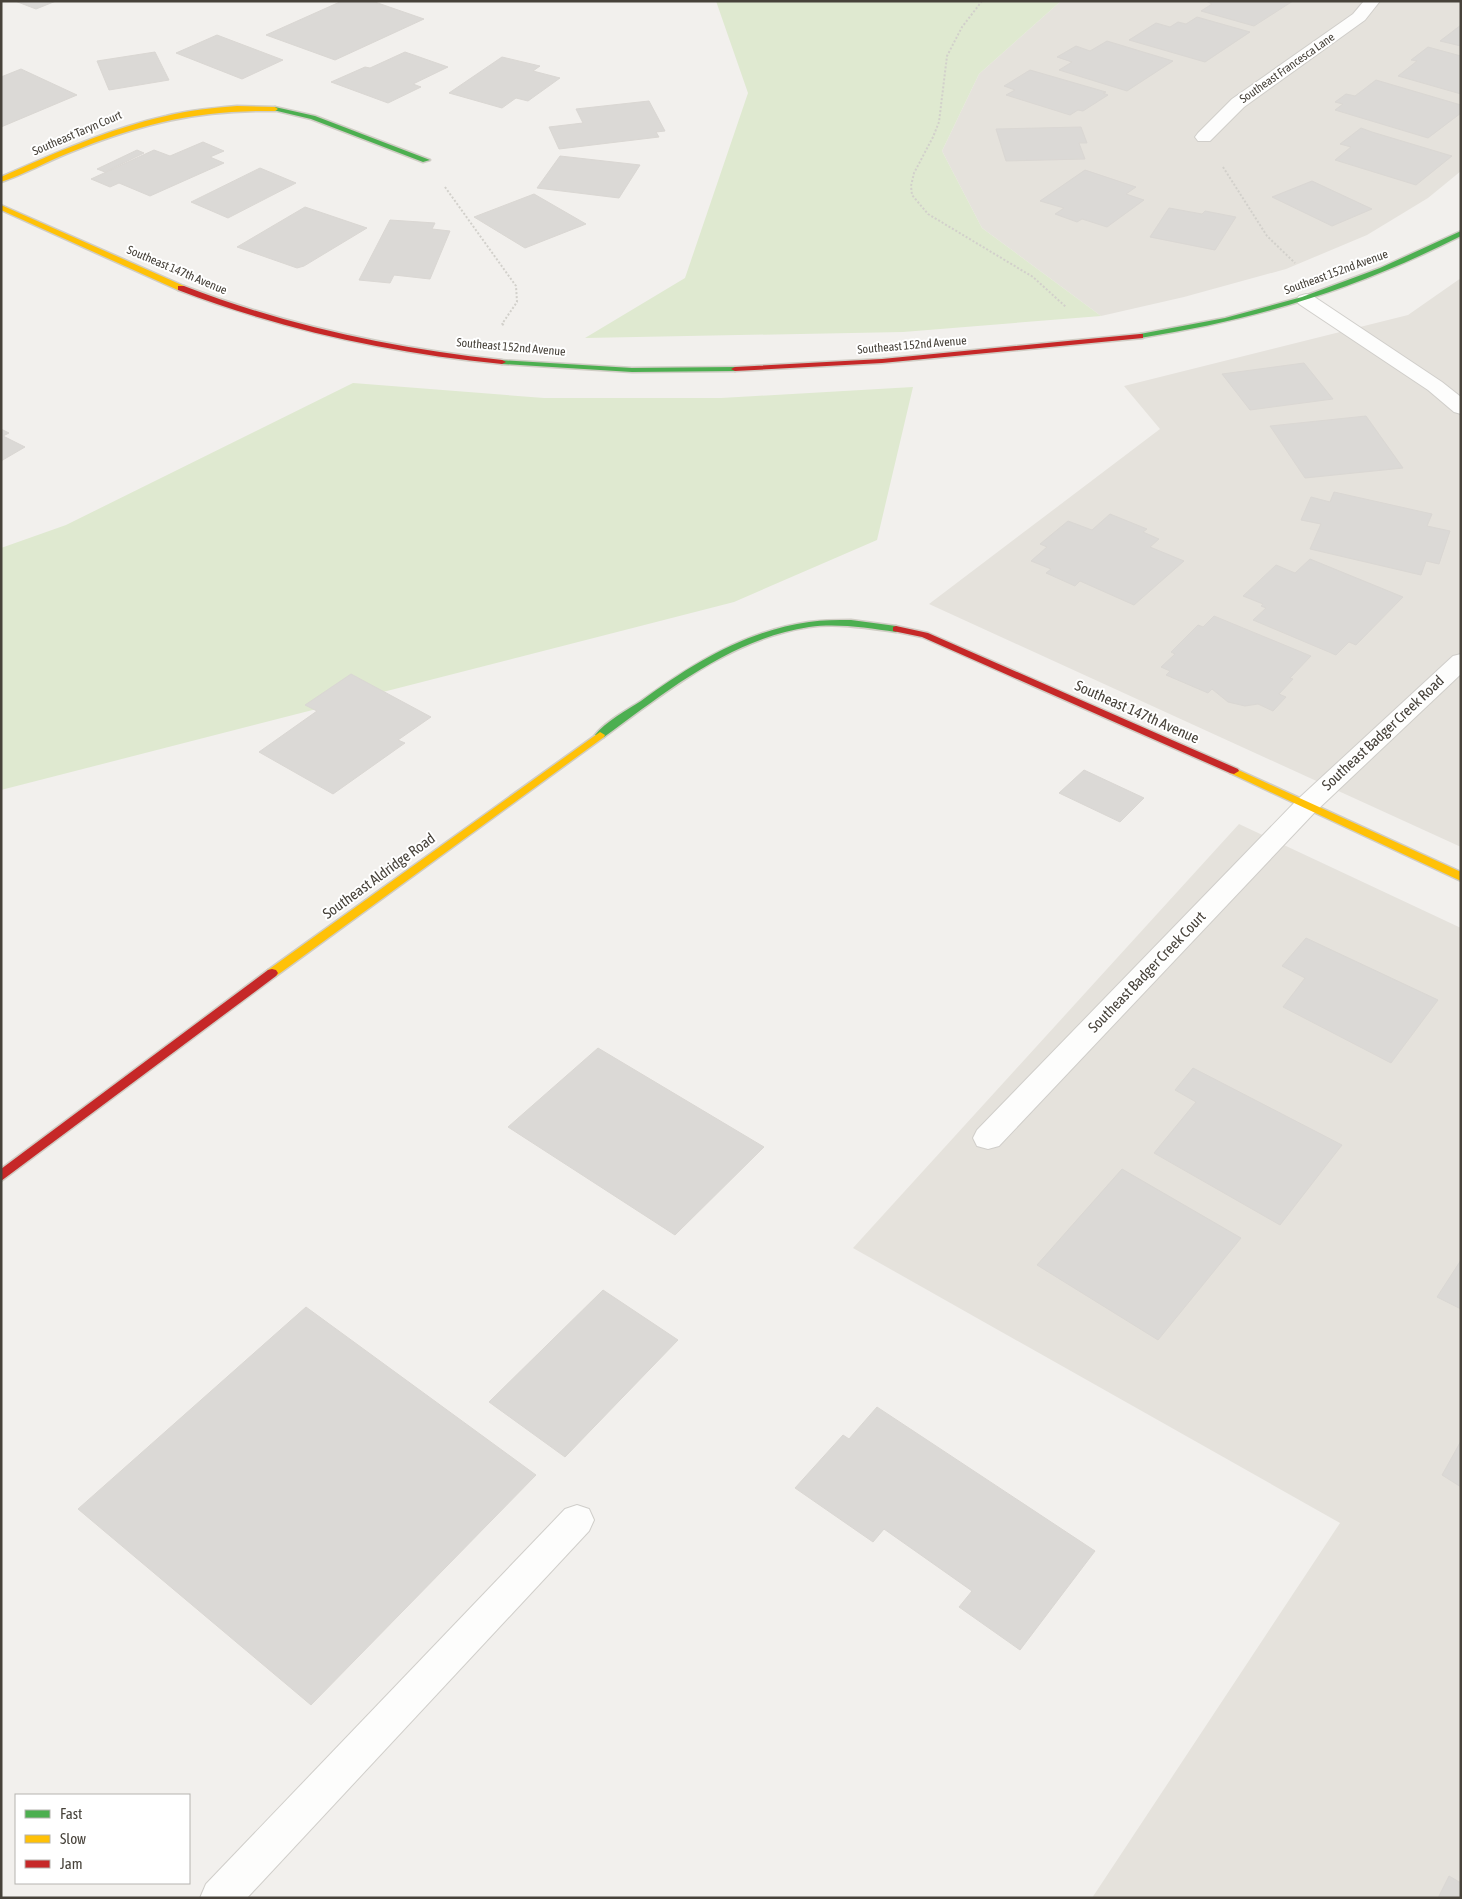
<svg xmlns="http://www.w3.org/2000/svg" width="1462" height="1899" viewBox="0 0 1462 1899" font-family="'Asap Condensed',sans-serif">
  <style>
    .residential { fill: #e5e2dc }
    .green { fill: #dfe9d0 }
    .building { fill: #dbd9d6; stroke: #dad7d3 }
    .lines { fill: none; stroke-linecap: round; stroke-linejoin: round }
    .lane-casing { stroke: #d0ceca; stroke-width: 2 }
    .street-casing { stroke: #d0ceca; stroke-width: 2 }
    .fast-casing { stroke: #d0cdc5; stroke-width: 3 }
    .slow-casing { stroke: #d0cdc5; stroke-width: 3 }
    .jam-casing { stroke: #d0cdc5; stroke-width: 3 }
    .path-far1 { stroke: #d2d0cb; stroke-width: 2; stroke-dasharray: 2 2; stroke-linecap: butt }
    .path { stroke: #d2d0cb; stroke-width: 2.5; stroke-dasharray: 2 2; stroke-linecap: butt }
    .lane { fill: #fdfdfc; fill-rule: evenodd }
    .street { fill: #fdfdfc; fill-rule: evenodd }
    .fast { fill: #4caf50; fill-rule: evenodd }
    .slow { fill: #ffc107; fill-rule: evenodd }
    .jam { fill: #c62828; fill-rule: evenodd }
    .labels { text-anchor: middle; stroke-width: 4; stroke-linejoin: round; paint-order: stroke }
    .far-street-label { font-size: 12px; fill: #47423a; stroke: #fff }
    .street-label { font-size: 15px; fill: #47423a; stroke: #fff }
  </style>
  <rect width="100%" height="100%" fill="#f2f0ed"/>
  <g class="residential">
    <path d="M1061,1H1461V171L1428,198L1367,235L1286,269L1184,297L1101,316L982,228L942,151L979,74Z"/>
    <path d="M1461,278V847L929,604L1160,429L1124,386L1408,315Z"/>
    <path d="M1239,824L1461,928V1898H1092L1340,1523L853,1248Z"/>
  </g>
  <g class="green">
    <path d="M716,1H1061L979,74L942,151L982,228L1101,316L903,332L585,338L685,278L748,93Z"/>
    <path d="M353,383L544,398H721L913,387L877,540L734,602L1,790V548L66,525Z"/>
  </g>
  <g class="building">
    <path d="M15,1H56L36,9Z"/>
    <path d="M342,1H372L424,19L335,60L266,35Z"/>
    <path d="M1293,1L1254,26L1201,11L1212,4L1206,1Z"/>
    <path d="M1197,17L1250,32L1205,62L1129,40L1156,23L1170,27L1178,22L1186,24Z"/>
    <path d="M1461,25V46L1440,41Z"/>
    <path d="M217,35L283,60L242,79L176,53Z"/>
    <path d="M1107,41L1173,61L1127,91L1059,70L1072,62L1057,57L1076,46L1090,51Z"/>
    <path d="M1428,47L1461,56V94L1398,76L1417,61L1411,60Z"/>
    <path d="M155,52L169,80L109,90L97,61Z"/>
    <path d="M405,52L448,67L413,84L421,87L388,103L331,82L365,67L370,68Z"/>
    <path d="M502,57L540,66L533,71L560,78L528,101L516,98L502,108L449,93Z"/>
    <path d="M21,69L77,95L1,127V77Z"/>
    <path d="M1030,70L1106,92L1103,93L1108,95L1083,111L1078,110L1070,115L1006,95L1015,90L1004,86Z"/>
    <path d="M1376,80L1461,105V113L1428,138L1335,110L1343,104L1335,102L1346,94L1355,96Z"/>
    <path d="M649,101L665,131L656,132L659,137L559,149L549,127L583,123L576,109Z"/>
    <path d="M1081,127L1087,143H1079L1085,159L1006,161L996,129Z"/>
    <path d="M1361,128L1372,132L1452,156L1416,185L1335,160L1351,147L1340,144Z"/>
    <path d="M203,142L224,151L210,157L224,163L150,196L119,183L110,187L91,179L154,150L170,156Z"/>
    <path d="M137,150L144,153L105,172L97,169Z"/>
    <path d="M560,156L640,165L619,198L537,188Z"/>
    <path d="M260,168L296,183L228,218L191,202Z"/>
    <path d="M1085,170L1136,187L1126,194L1144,200L1107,227L1082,219L1077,222L1055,214L1064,208L1040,201Z"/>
    <path d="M1312,181L1372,209L1332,226L1272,197Z"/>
    <path d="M534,194L586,224L525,248L474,217Z"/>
    <path d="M305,207L367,228L304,266L297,268L237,247Z"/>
    <path d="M1169,208L1202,214L1205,211L1236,217L1215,250L1150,237Z"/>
    <path d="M390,220L435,223L432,229L450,231L430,279L394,275L390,283L359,280Z"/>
    <path d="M1304,363L1333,399L1250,410L1222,374Z"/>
    <path d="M1366,416L1403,468L1305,478L1270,426Z"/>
    <path d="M1,429L9,433L3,436L25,447L1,461Z"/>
    <path d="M1334,492L1432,514L1427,526L1450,531L1439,564L1426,561L1421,575L1310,549L1321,524L1301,520L1311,497L1330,502Z"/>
    <path d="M1110,514L1147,529L1143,532L1159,539L1150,547L1184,561L1134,605L1080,581L1075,586L1046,573L1051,569L1031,561L1047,547L1040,544L1068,521L1092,530Z"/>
    <path d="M1310,559L1403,597L1356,645L1349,642L1336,655L1253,620L1266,608L1261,606L1263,604L1243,596L1276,565L1295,573Z"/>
    <path d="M1214,616L1311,656L1290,678L1293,679L1279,694L1286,697L1273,711L1258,704L1245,706L1228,702L1212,689L1208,693L1166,675L1170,671L1161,667L1175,654L1171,652L1198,625L1203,627Z"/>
    <path d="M351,674L431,717L398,740L405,743L333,794L259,752L317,711L305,705Z"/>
    <path d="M1084,770L1144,798L1120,822L1059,793Z"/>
    <path d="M1306,938L1438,1000L1391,1063L1283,1007L1305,978L1282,966Z"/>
    <path d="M598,1048L764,1147L675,1235L508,1127Z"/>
    <path d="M1193,1068L1342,1145L1280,1225L1154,1153L1196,1102L1175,1090Z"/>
    <path d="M1122,1169L1241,1238L1158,1340L1037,1265Z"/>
    <path d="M1461,1260V1309L1437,1297Z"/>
    <path d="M603,1290L678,1340L565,1457L489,1402Z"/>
    <path d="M306,1307L536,1475L311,1705L78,1509Z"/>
    <path d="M877,1407L1095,1551L1020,1650L959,1607L972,1591L884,1529L873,1542L795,1488L843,1435L849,1439Z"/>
    <path d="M1461,1441V1487L1442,1475Z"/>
    <path d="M1449,1876L1461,1883V1898H1438Z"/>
  </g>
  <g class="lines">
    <defs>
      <path id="lane" d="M577,1505L589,1509L594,1520L589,1531L247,1898H200L206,1884L565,1509Z"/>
      <g id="street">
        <path d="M1364,1H1380L1365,20L1244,107L1210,141H1198L1195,137L1198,133L1232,99L1353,14Z"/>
        <path d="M1306,294L1313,296L1442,382L1461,397V414L1454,412L1428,390L1299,304L1296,300L1299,296Z"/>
        <path d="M1461,654V674L1315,812L999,1146L988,1149L977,1146L973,1138L977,1130L1297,800L1453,656Z"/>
      </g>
      <g id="fast">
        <path d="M275,107L315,116L430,160L423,162L311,119L273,110V108Z"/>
        <path d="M1461,231V236C1354,290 1258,319 1140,338L1136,336L1140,334L1225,318L1302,297L1380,268Z"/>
        <path d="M499,360L632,368L735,367L739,369L735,371L632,372L502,364L498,362Z"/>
        <path d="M851,620L896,626L901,629L896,632C867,628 838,623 809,627C730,639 666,692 604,737L600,738L595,735C605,722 627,710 641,701C692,664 745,631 809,622C823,620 837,620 851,620Z"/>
      </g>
      <g id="slow">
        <path d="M237,106L275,107L278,109L275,111C198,110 143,123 71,152C48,161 25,174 1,182V177C55,153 108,129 166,116C189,110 213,108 237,106Z"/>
        <path d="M1,205L184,286L185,288L178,290L1,210Z"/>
        <path d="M600,732L605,735L604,737L276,976H268L266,973L268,970Z"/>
        <path d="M1234,768L1461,872V881L1230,773L1229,771L1230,769Z"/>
      </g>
      <g id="jam">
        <path d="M178,286H184C288,326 391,348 502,360L506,362L502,364C390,353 283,330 178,290Z"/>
        <path d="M1140,334H1143V338L882,363L735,371L731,369L735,367L882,359Z"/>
        <path d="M896,626L928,633L1238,769L1239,771L1234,774L1230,773L922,637L893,631V627Z"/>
        <path d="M272,969L276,970L278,973L276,976L1,1181V1169L268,970Z"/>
      </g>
    </defs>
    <use href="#lane" class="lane-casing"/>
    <use href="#street" class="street-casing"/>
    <use href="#fast" class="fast-casing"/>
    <use href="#slow" class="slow-casing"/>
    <use href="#jam" class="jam-casing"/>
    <g class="path-far1">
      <path d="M982,1L962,27L947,56L939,122L933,137L914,173L911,186L912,195L928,214L1033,277L1066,307"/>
      <path d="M1223,167L1267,236L1295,263"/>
      <path d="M445,187L516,286L517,302L502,324"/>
    </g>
    <path class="path" d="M502,325L504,323"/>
    <use href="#lane" class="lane"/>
    <use href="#street" class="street"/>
    <use href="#fast" class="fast"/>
    <use href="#slow" class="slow"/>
    <use href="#jam" class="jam"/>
  </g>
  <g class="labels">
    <g class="far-street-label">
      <text transform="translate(1287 68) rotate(-35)" y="4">Southeast Francesca Lane</text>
      <text transform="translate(77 133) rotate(-23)" y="4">Southeast Taryn Court</text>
      <text transform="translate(177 270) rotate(23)" y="4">Southeast 147th Avenue</text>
      <text transform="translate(1336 272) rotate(-20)" y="4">Southeast 152nd Avenue</text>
      <text transform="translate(912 345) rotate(-5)" y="4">Southeast 152nd Avenue</text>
      <text transform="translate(511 347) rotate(5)" y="4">Southeast 152nd Avenue</text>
    </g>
    <g class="street-label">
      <text transform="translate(1137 712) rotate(24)" y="5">Southeast 147th Avenue</text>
      <text transform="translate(1383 733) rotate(-43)" y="5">Southeast Badger Creek Road</text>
      <text transform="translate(379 876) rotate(-36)" y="5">Southeast Aldridge Road</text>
      <text transform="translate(1147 972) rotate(-46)" y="5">Southeast Badger Creek Court</text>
    </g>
  </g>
  <rect width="1462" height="1899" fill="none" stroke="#47423a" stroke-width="5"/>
  <rect x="15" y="1794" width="175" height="90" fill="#ffffff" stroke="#b5b3b0"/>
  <rect x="25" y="1810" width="25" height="8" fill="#4caf50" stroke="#b5b3b0"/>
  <text x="60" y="1819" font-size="15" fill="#47423a">Fast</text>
  <rect x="25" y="1835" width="25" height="8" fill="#ffc107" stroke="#b5b3b0"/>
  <text x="60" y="1844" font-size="15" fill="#47423a">Slow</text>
  <rect x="25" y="1860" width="25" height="8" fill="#c62828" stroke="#b5b3b0"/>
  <text x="60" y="1869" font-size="15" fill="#47423a">Jam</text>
</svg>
